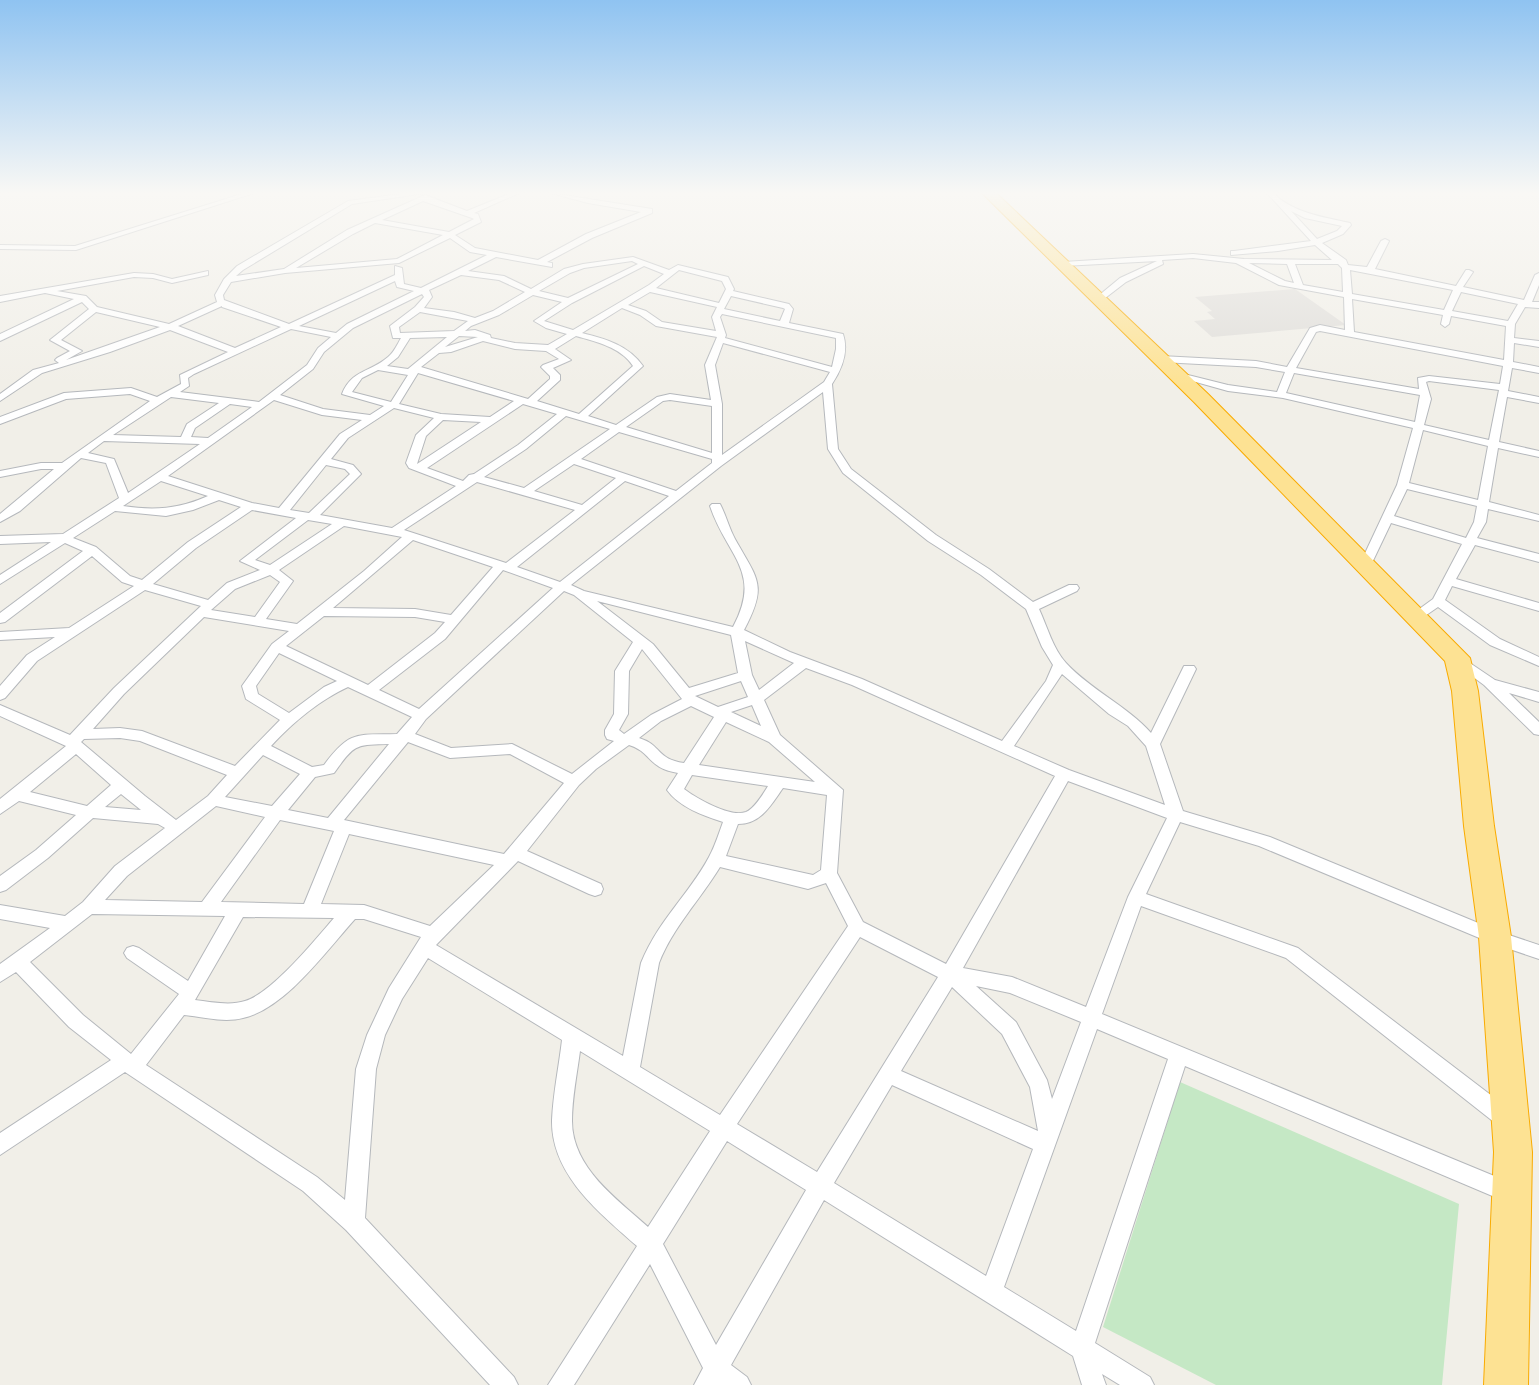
<svg xmlns="http://www.w3.org/2000/svg" width="1539" height="1385" viewBox="0 0 1539 1385" font-family="'Sofia Sans Condensed',sans-serif">
  <style>
    .industrial { fill: #e0deda }
    .green { fill: #c5e8c5 }
    .lines { fill: none; stroke-linecap: round; stroke-linejoin: round }
    .street-casing { stroke: #b5b8bc; stroke-width: 2 }
    .highway-casing { stroke: #f9ab00; stroke-width: 2 }
    .street { fill: #fff; fill-rule: evenodd }
    .highway { fill: #fde293; fill-rule: evenodd }
  </style>
  <rect width="100%" height="100%" fill="#f1efe8"/>
  <path class="industrial" d="M1295,289L1346,325L1212,337L1194,321L1215,319L1207,312L1212,311L1195,297Z"/>
  <path class="green" d="M1180,1082L1459,1204L1442,1385H1216L1103,1327Z"/>
  <g class="lines">
    <defs>
      <g id="street">
        <path d="M245,193H254L76,250L0,249V245L75,246Z"/>
        <path d="M409,193H425L352,204L243,270L236,276L284,269L347,230L425,195L467,211L511,193H519L474,213L478,214L481,222L455,235L475,248L538,260L586,234L641,212L588,203L551,193L652,209V213L592,238L547,262L552,263V267L496,257L468,271L504,276L531,289L564,269L583,264L633,257L669,270L678,265L728,277L734,289L733,291L789,304L793,309L789,323L843,334C849,352 842,369 832,384L838,449L851,469L936,535L989,569L1033,602L1069,585H1077L1079,588L1077,591L1039,609C1047,626 1053,649 1066,663C1091,690 1127,706 1151,733L1184,666H1194L1196,669L1160,744L1183,811L1270,837L1500,932L1539,945V959L1489,942L1259,846L1180,822L1146,894L1298,948L1513,1112L1516,1119L1513,1126L1506,1129L1499,1126L1286,958L1141,906L1102,1014L1516,1185L1520,1192L1516,1199L1509,1203L1185,1066L1095,1343L1150,1377L1154,1385H1120L1102,1374L1106,1385H1082L1073,1356L824,1200L731,1365L747,1377L751,1385H694L703,1368L650,1264L574,1385H548L637,1246C600,1213 551,1175 552,1120C553,1094 559,1066 562,1040L428,958L402,999L385,1035L376,1069L365,1218L514,1377L518,1385H490L346,1230L303,1191L125,1072L0,1155V1133L111,1060L69,1027L16,972L0,982V964L50,928L0,919V905L65,916L83,902L115,866L165,828L158,824L93,818L48,858L6,890L0,892V876L36,850L76,815L19,801L0,814V799L66,746L0,716V705L70,735L114,688L201,606L145,590L37,661L5,698L0,700V686L27,655L55,637L0,640V632L69,628L134,586L122,582L92,556L5,622L0,623V613L83,551L65,543L0,584V575L51,542L0,544V536L63,534L119,498L106,463L81,458L20,511L0,522V514L54,469H41L0,477V471L41,463H62L150,401L130,394L66,399L0,424V417L64,393L131,388L157,397L181,384L180,375L228,352L170,330L110,352L42,373L0,401V394L33,370L59,363L55,360L57,358L70,351L50,340L89,309L82,302L0,341V334L74,299L45,293L0,302V296L134,273L153,274L172,279L208,271V275L172,283L153,278L134,277L57,291L86,296L97,307L169,324L217,302L215,295L224,279L237,266L348,201ZM423,201L472,218L474,219L449,232L382,220ZM375,223L443,235L397,259L296,268L353,234ZM450,238L470,252L487,255L421,288L404,284L402,268L395,266V275L289,324L224,300L223,295L231,282L285,273L399,263ZM632,261L638,264L568,298L539,291L570,273L584,268ZM644,266L664,274L649,285L573,330L544,321L572,303ZM679,270L722,281L726,289L719,303L656,288ZM461,275L499,280L525,292L493,311L475,318L454,312L424,308L432,297L429,290ZM395,281L397,287L414,291L347,324L336,333L299,326ZM650,292L717,307L712,317L716,331L662,322L646,311L628,305ZM422,294L424,297L415,307L390,326L393,338H401C397,345 394,352 388,357C371,372 351,370 342,394L384,406L370,415L323,409L280,395L313,369L324,352L353,328ZM533,295L562,302L534,321L546,328L567,334L548,345L515,343L491,338L490,335L475,330L465,331L471,326L499,315ZM731,296L783,308L785,309L780,321L724,309ZM222,306V307L281,327L235,348L178,326ZM622,308L640,315L656,326L717,337L705,365L711,400L670,394L657,397L616,425L588,416L643,366C628,345 606,339 582,333ZM96,312L160,327L66,360L82,351L61,340ZM420,312L468,321L454,331L400,333L399,327ZM722,314L836,338V349L832,367L725,338L726,335L720,317ZM291,329L331,337L318,348L307,365L259,402L180,392L189,386L188,378L194,374ZM459,336L478,337L445,347ZM576,336C596,342 621,347 633,366L579,414L537,401L560,380V375L553,368L571,360L555,349ZM447,337L408,369L387,366L398,357L410,338ZM483,341L515,349L546,351L559,359L543,365L541,367L550,376V379L528,399L421,367L439,353L451,352ZM723,343L830,372L824,382L722,455V404L715,365ZM378,370L408,375L391,402L352,392L362,378ZM418,373L514,401L490,417L441,414L399,404ZM823,392L828,449L843,473L928,541L981,575L1026,609L1042,647L1053,665L1046,681L1002,741L862,679L790,652L744,630C768,585 758,580 735,539C729,528 726,515 720,504H712L710,506C727,557 763,571 733,627L584,591L571,585L721,466ZM171,397L219,403L187,424L181,437L113,435ZM274,400L322,415L362,420L340,434L279,508L252,503L168,476ZM670,400L712,406V453L626,427L663,401ZM230,404L252,407L208,438L191,437L195,428ZM523,404L557,414L518,445L474,474L469,475L463,481L427,468ZM394,408L434,418L416,435L406,463L409,468L456,486L392,528L320,515L361,474L353,465L331,459L348,438ZM566,416L610,429L524,488L484,477L526,449ZM443,420L481,422L417,464L426,436ZM619,432L712,459V463L676,491L581,459ZM104,441L200,444L128,493L114,459L88,453ZM574,464L616,478L582,505L534,491ZM326,465L345,469L350,474L309,513L290,510ZM161,481L208,496C179,509 154,511 123,506ZM625,481L669,496L560,582L517,567ZM477,482L575,510L506,563L404,530ZM219,500L241,507L188,542L142,580L130,576L96,547L73,538L115,511L166,516L193,510ZM252,510L296,518L240,561L260,570L227,583L208,600L153,584L196,548ZM308,520L332,524L270,565L255,560ZM344,526L402,537L364,571L297,624L266,619L293,581L279,570ZM413,540L493,567L451,615L415,609L333,608ZM503,570L553,588L419,709L379,690L445,639ZM270,575L280,582L255,617L211,610L235,589ZM564,591L574,595L633,642L615,671L614,714L605,730V735L607,739L614,741L572,774L512,744L451,748L415,734L426,719ZM597,601L731,635L738,673L689,688L653,644ZM324,616L415,617L445,622L435,633L368,685L286,646ZM204,617L289,631L272,644L242,686L246,699L280,720L235,766L142,731L120,728L93,729L124,694ZM745,641L794,663L759,690L752,675ZM642,649L682,699L651,715L624,734L619,730L628,714L629,671ZM279,653L337,681L324,687L289,713L258,694L256,686ZM806,668L852,685L1055,776L946,964L863,922L837,873L843,790L780,735L764,700ZM1062,674L1109,714L1128,726L1146,746L1165,805L1069,770L1014,746ZM741,681L748,697L718,707L695,696ZM348,687L412,717L397,734C357,735 350,730 324,765L312,767L271,746C292,723 320,700 348,687ZM752,705L761,726L731,712ZM691,706L714,717L684,763C656,759 662,745 639,738L661,721ZM726,722L769,742L815,782L699,765ZM120,738L140,741L227,775L208,796L176,820L145,796L81,742L84,739ZM408,742L450,758L510,754L564,783L504,854L344,820ZM389,744L328,818L288,810L315,777L334,773C355,744 354,745 389,744ZM629,745C652,752 647,768 678,773L667,790C679,807 704,816 723,822C719,833 715,846 709,857C688,896 659,919 641,963L623,1056L436,945L518,861L589,894L595,896L601,894L603,889L601,884L527,851L579,785L596,769ZM76,754L111,785L87,806L30,792ZM263,755L300,774L272,806L225,797ZM692,775L768,786C763,794 755,808 746,812C730,818 696,798 684,789ZM1068,781L1167,818L1128,897L1086,1007L1012,977L963,968ZM783,788L827,795L821,870L813,875L726,856L738,824C761,824 771,805 783,788ZM121,794L141,810L105,807ZM216,806L265,817L202,902L105,900L127,876ZM280,820L334,831L304,904L221,902ZM349,834L494,865L430,926L364,905L321,904ZM720,867L808,889L826,883L848,926L720,1115L640,1067L659,963C673,927 700,900 720,867ZM92,914L225,916L188,981L139,948L133,946L127,948L124,953L127,958L179,994L131,1054L83,1015L30,962ZM243,917L334,918C315,940 272,993 245,1001C230,1006 211,1002 195,1000ZM355,919H364L421,937L389,988L367,1035L356,1069L345,1200L317,1177L146,1065L184,1015C203,1017 224,1023 243,1018C285,1009 327,950 355,919ZM860,937L938,977L817,1172L737,1124ZM976,986L1010,993L1081,1022L1052,1099L1047,1080L1016,1022ZM952,987L1002,1034L1030,1087L1038,1131L901,1071ZM1097,1029L1168,1059L1076,1331L1004,1287ZM580,1051L710,1131L648,1227C617,1199 572,1168 572,1121C572,1098 577,1074 580,1051ZM892,1085L1033,1149L986,1276L834,1183ZM727,1141L806,1190L716,1345L663,1244Z"/>
        <path d="M1267,193H1273C1293,213 1323,217 1350,223L1351,225L1343,234L1322,243L1346,260L1348,265L1367,267L1381,241L1385,239L1389,241L1375,269L1456,286L1466,270H1469L1473,272L1463,287L1524,300L1535,275L1539,273V285L1532,302H1539V308L1525,307L1515,324L1514,338L1539,341V347L1514,343L1513,362L1539,367V373L1512,368L1508,391L1539,397V403L1507,397L1499,442L1539,451V457L1498,448L1489,502L1539,515V521L1488,509L1486,522L1477,538L1539,554V562L1475,545L1456,579L1539,603V611L1452,586L1445,600L1500,639L1539,657V666L1490,645L1438,607L1422,618H1412L1411,615L1433,599L1462,544L1391,523L1370,567L1366,568L1360,564L1397,485L1413,428L1283,398L1228,391L1171,375L1176,372L1228,385L1277,392L1285,372L1256,367L1161,362L1156,359L1161,356L1256,361L1287,367L1310,328L1320,325L1345,330L1344,297L1279,285L1236,263L1193,258L1162,260L1163,264L1126,282L1100,302L1096,299L1097,297L1120,278L1157,261L1063,266L1059,264L1063,262L1193,254L1244,259L1332,260L1315,245L1278,251L1231,255V251H1234L1311,241ZM1291,211L1305,218L1342,226L1337,231L1317,239ZM1249,263L1287,264L1294,283L1285,281ZM1295,264H1338L1342,268L1343,292L1303,285ZM1350,270L1453,290L1444,310L1352,294ZM1461,292L1518,304L1508,321L1452,311ZM1352,299L1443,315L1441,324L1445,327L1449,324L1451,316L1506,326L1504,360L1354,332ZM1320,331L1503,366L1500,384L1429,376L1418,378L1419,389L1296,368L1316,332ZM1294,373L1420,395L1415,422L1286,393ZM1429,381L1499,390L1489,440L1424,425L1431,399L1426,382ZM1423,430L1488,446L1478,500L1409,483ZM1407,489L1477,506L1474,522L1466,538L1394,516Z"/>
        <path d="M1458,655L1495,680L1539,692V702L1509,693L1539,722V735L1534,734L1484,685L1453,662L1451,659Z"/>
      </g>
      <path id="highway" d="M982,193H996L1208,394L1470,658L1478,691L1494,826L1511,937L1532,1152L1528,1385H1484L1494,1152L1479,937L1464,826L1452,691L1445,661L1194,402Z"/>
    </defs>
    <use href="#street" class="street-casing"/>
    <use href="#highway" class="highway-casing"/>
    <use href="#street" class="street"/>
    <use href="#highway" class="highway"/>
  </g>
  <linearGradient id="sky" x2="0" y2="1"><stop stop-color="#8fc3f1"/><stop offset="0.5" stop-color="#f9f8f5"/><stop offset="1" stop-color="#f9f8f5" stop-opacity="0"/></linearGradient>
  <rect width="1539" height="386" fill="url(#sky)"/>
</svg>
